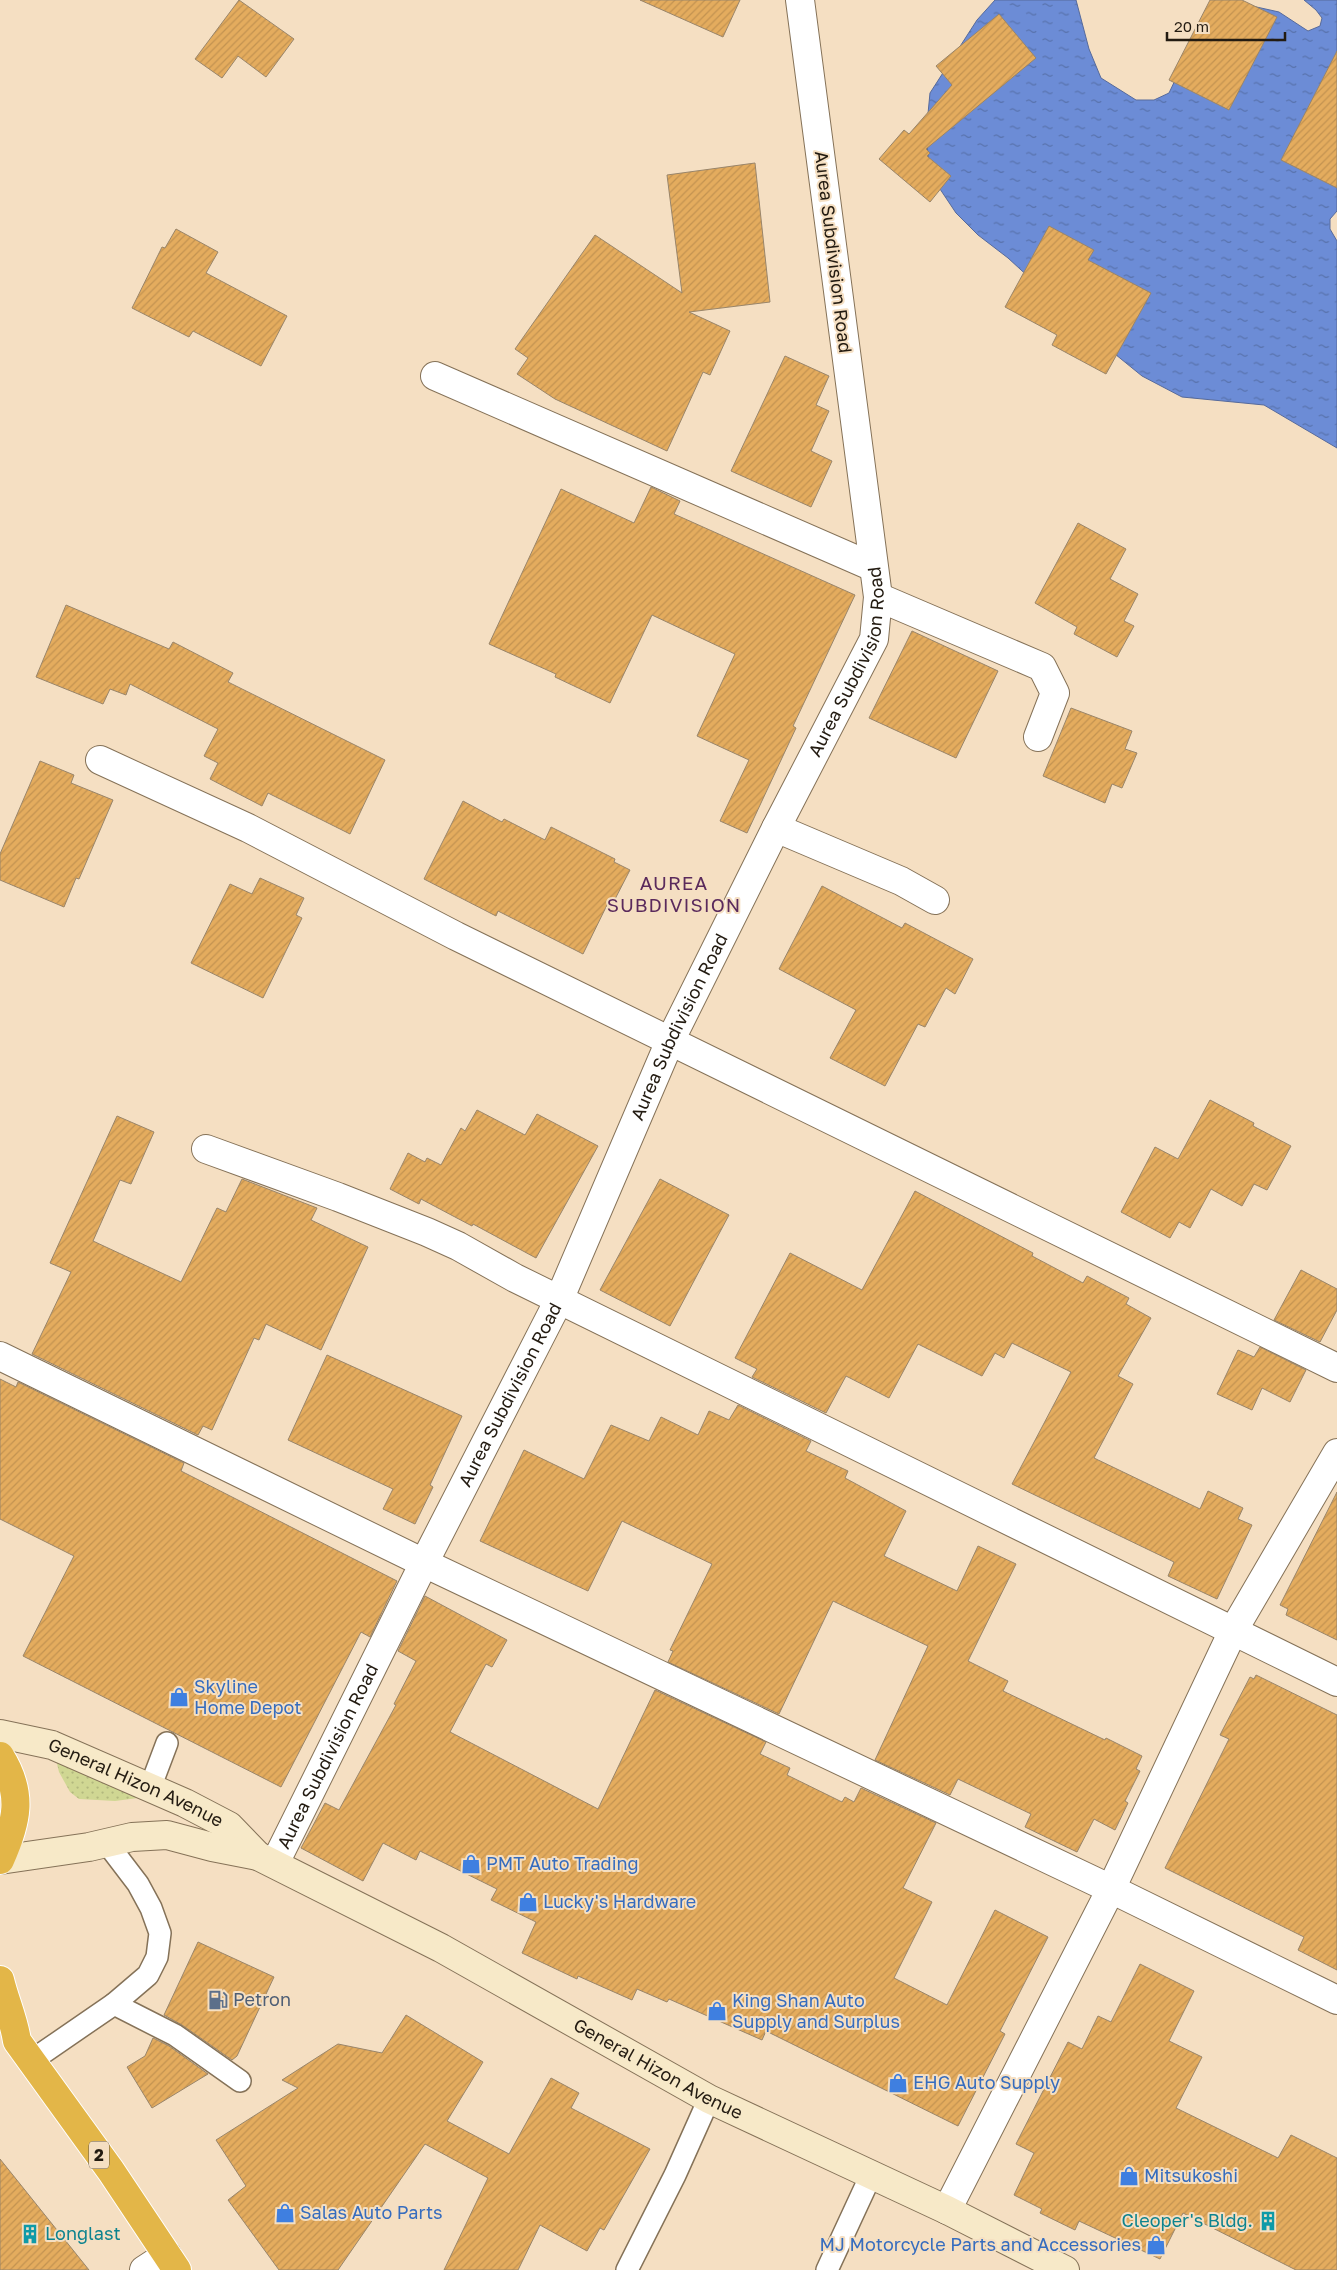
<svg xmlns="http://www.w3.org/2000/svg" width="1337" height="2270" viewBox="0 0 1337 2270" font-family="'Golos Text',sans-serif">
  <style>
    .grass { fill: url(#grass-dots) }
    .water { fill: url(#water-ripples); stroke: #566a9b }
    .building { fill: url(#building-hatch); stroke: #99856a }
    .lines { fill: none; stroke-linecap: round; stroke-linejoin: round }
    .lane-casing { stroke: #857258; stroke-width: 24 }
    .street-casing { stroke: #857258; stroke-width: 30 }
    .secondary-casing { stroke: #857258; stroke-width: 30 }
    .highway-casing { stroke: #fff; stroke-width: 30 }
    .lane { stroke: #fff; stroke-width: 21 }
    .street { stroke: #fff; stroke-width: 28 }
    .secondary { stroke: #f7e9c8; stroke-width: 28 }
    .highway { stroke: #e3b648; stroke-width: 28 }
    .labels { text-anchor: middle; stroke-width: 4; stroke-linejoin: round; paint-order: stroke }
    .shield { fill: #f5dfc2; stroke: #625646; stroke-width: 1 }
    .shield-label { font-size: 16px; font-weight: bold; fill: #231b11 }
    .street-label { font-size: 18px; fill: #231b11; stroke: #f5dfc2 }
    .shop-label { font-size: 18px; fill: #366cbe; stroke: #f5dfc2; text-anchor: start }
    .service-label { font-size: 18px; fill: #4e5e75; stroke: #f5dfc2; text-anchor: start }
    .culture-label { font-size: 18px; fill: #0d838f; stroke: #f5dfc2; text-anchor: end }
    .neighbourhood-label { font-size: 19px; letter-spacing: 1px; fill: #5a2a5c; stroke: #f5dfc2 }
  </style>
  <defs>
    <pattern id="grass-dots" width="8" height="8" patternUnits="userSpaceOnUse" patternTransform="scale(1.25)"><rect width="8" height="8" fill="#d0d793"/><path d="M2 2h.1M6 6h.1" fill="none" stroke="#b2b87e" stroke-width="1.8" stroke-linecap="round"/></pattern>
    <pattern id="water-ripples" width="26" height="14" patternUnits="userSpaceOnUse" patternTransform="scale(1.25)"><rect width="26" height="14" fill="#6c8cd6"/><path d="M2 4q2-2 4 0t4 0M15 11q2-2 4 0t4 0" fill="none" stroke="#5872ac"/></pattern>
    <pattern id="building-hatch" width="6" height="6" patternUnits="userSpaceOnUse" patternTransform="scale(1.25)"><rect width="6" height="6" fill="#e4ac5e"/><path d="M-1 1l2-2M0 6l6-6M5 7l2-2" fill="none" stroke="#c39351"/></pattern>
  </defs>
  <rect width="100%" height="100%" fill="#f5dfc2"/>
  <path class="grass" d="M55,1755L138,1796V1798L115,1801L79,1799L70,1792L59,1772Z"/>
  <path class="water" d="M995,0H1076L1089,49L1101,78L1136,100H1154L1169,93L1198,32L1234,2L1279,12L1308,31L1320,26L1322,18L1316,10L1304,0H1337V211L1330,219V229L1337,241V448L1264,405L1182,397L1142,376L1094,337L1008,258L978,235L956,213L930,174L926,134L930,93L977,20Z"/>
  <g class="building">
    <path d="M239,0L294,39L266,77L238,56L222,78L195,59Z"/>
    <path d="M640,0H740L723,37Z"/>
    <path d="M1210,0H1242L1277,17L1229,110L1169,80Z"/>
    <path d="M999,14L1036,58L926,149L930,153L927,156L951,176L930,202L879,159L904,130L909,134L952,85L936,66Z"/>
    <path d="M1337,51V188L1281,160Z"/>
    <path d="M755,163L770,302L689,312L730,331L710,375L703,372L667,451L555,399L517,374L528,358L515,349L595,235L682,293L667,175Z"/>
    <path d="M1049,226L1094,250L1088,260L1151,293L1106,374L1052,345L1057,335L1005,307Z"/>
    <path d="M176,229L218,252L206,273L287,316L261,366L193,331L189,337L132,308L162,247L165,248Z"/>
    <path d="M785,356L829,376L816,405L829,411L811,451L832,461L811,507L731,471Z"/>
    <path d="M651,487L680,501L674,514L855,595L793,726L796,728L747,833L720,821L749,760L697,736L735,654L652,615L610,703L555,677L556,674L489,644L561,489L634,523Z"/>
    <path d="M1078,523L1126,549L1110,579L1138,594L1124,621L1134,626L1117,657L1074,634L1077,627L1035,603Z"/>
    <path d="M66,605L169,649L173,642L233,673L228,682L385,760L350,834L268,793L262,806L210,779L218,763L204,756L218,729L130,684L126,695L110,689L103,704L36,677Z"/>
    <path d="M912,631L998,671L956,758L869,718Z"/>
    <path d="M1071,708L1132,731L1125,749L1137,753L1122,788L1112,784L1105,803L1043,776Z"/>
    <path d="M40,761L74,775L71,783L113,800L79,879L76,878L64,907L0,880V854Z"/>
    <path d="M463,801L502,822L504,819L545,840L551,827L615,859L614,862L630,870L613,903L609,901L583,954L498,911L496,916L424,879Z"/>
    <path d="M260,878L304,898L296,915L302,918L263,998L191,963L230,884L252,894Z"/>
    <path d="M822,886L902,928L905,923L973,959L955,994L946,988L925,1027L918,1024L885,1086L830,1058L856,1010L779,969Z"/>
    <path d="M1210,1100L1254,1123L1253,1126L1291,1146L1267,1190L1254,1184L1242,1206L1211,1189L1190,1228L1179,1222L1170,1238L1121,1212L1155,1147L1178,1159Z"/>
    <path d="M477,1110L525,1135L537,1114L598,1146L536,1258L473,1224L472,1226L421,1199L419,1204L390,1189L408,1153L425,1162L427,1158L441,1165L461,1128L465,1131Z"/>
    <path d="M117,1116L154,1132L131,1184L120,1180L93,1241L181,1282L217,1208L226,1212L242,1179L317,1208L311,1220L368,1247L321,1350L266,1324L259,1340L254,1338L212,1430L203,1426L198,1435L32,1354L71,1272L50,1263Z"/>
    <path d="M660,1179L729,1215L670,1326L600,1290Z"/>
    <path d="M915,1191L1033,1253L1032,1256L1083,1283L1087,1276L1129,1298L1126,1304L1151,1318L1118,1376L1133,1384L1094,1458L1200,1509L1208,1491L1243,1508L1238,1519L1252,1525L1217,1599L1168,1576L1174,1562L1012,1484L1071,1372L1012,1343L1004,1358L995,1353L982,1376L918,1344L889,1398L846,1376L826,1413L752,1377L757,1369L735,1358L790,1253L862,1290Z"/>
    <path d="M1301,1270L1337,1289V1310L1320,1342L1274,1320Z"/>
    <path d="M1260,1347L1306,1370L1290,1402L1262,1388L1252,1410L1217,1394L1238,1350L1254,1357Z"/>
    <path d="M327,1355L462,1416L430,1485L433,1487L415,1524L383,1509L393,1489L288,1440Z"/>
    <path d="M0,1379L16,1387L18,1382L184,1463L181,1471L397,1581L370,1637L361,1632L281,1787L23,1656L74,1556L0,1519Z"/>
    <path d="M738,1405L811,1441L806,1451L848,1471L845,1478L906,1511L884,1556L957,1591L978,1546L1016,1564L968,1661L1008,1681L1003,1691L1105,1740L1106,1738L1142,1756L1136,1769L1140,1771L1125,1801L1128,1803L1115,1830L1094,1819L1077,1852L1025,1827L1031,1814L958,1779L950,1795L875,1760L928,1646L833,1601L779,1714L668,1662L673,1651L670,1650L712,1564L622,1521L588,1591L480,1541L524,1450L584,1479L611,1425L649,1441L661,1417L698,1435L709,1411L729,1420Z"/>
    <path d="M1337,1492V1640L1286,1615L1288,1609L1280,1605Z"/>
    <path d="M425,1596L507,1640L492,1667L486,1664L450,1732L598,1809L655,1690L766,1742L760,1754L790,1768L787,1775L842,1802L845,1797L854,1802L861,1788L936,1823L903,1888L932,1902L894,1978L947,2005L995,1910L1048,1937L1000,2031L1005,2034L958,2126L766,2031L762,2040L669,1999L667,2002L637,1989L632,2000L578,1976L577,1979L522,1953L536,1922L491,1900L497,1889L420,1851L416,1860L383,1843L363,1881L301,1848L325,1803L339,1810L396,1705L394,1704L416,1661L398,1651Z"/>
    <path d="M1256,1675L1337,1715V1970L1298,1950L1304,1937L1165,1868L1229,1739L1220,1735L1250,1677L1254,1679Z"/>
    <path d="M198,1942L274,1977L237,2056L232,2060L182,2025L164,2015Z"/>
    <path d="M1140,1964L1194,1991L1169,2041L1202,2057L1176,2108L1278,2158L1291,2135L1337,2158V2270H1296L1183,2213L1160,2259L1079,2221L1075,2230L1040,2213L1042,2209L1014,2195L1034,2153L1016,2144L1068,2042L1082,2049L1098,2016L1111,2022Z"/>
    <path d="M406,2015L483,2062L447,2121L509,2154L551,2078L579,2093L571,2108L650,2149L604,2230L600,2228L587,2251L540,2225L518,2270H444L488,2178L425,2144L338,2270H279L228,2200L246,2186L216,2140L298,2088L282,2080L338,2044L382,2053Z"/>
    <path d="M153,2038L169,2046L208,2074L152,2108L127,2067L145,2056Z"/>
    <path d="M0,2159L89,2270H0Z"/>
  </g>
  <g class="lines">
    <defs>
      <g id="lane">
        <path d="M150,1788L167,1743"/>
        <path d="M114,2004L175,2035L240,2081"/>
        <path d="M31,2061L114,2004L148,1975L157,1957L160,1933L151,1908L138,1884L106,1842"/>
        <path d="M627,2270L675,2175L709,2099"/>
        <path d="M827,2270L871,2175"/>
      </g>
      <g id="street">
        <path d="M435,376L873,567"/>
        <path d="M878,597L1042,667L1055,693L1038,737"/>
        <path d="M100,760L248,828L456,936L1337,1368"/>
        <path d="M776,828L901,881L935,900"/>
        <path d="M206,1149L338,1197L427,1232L458,1246L515,1278L1337,1682"/>
        <path d="M0,1356L424,1563L1111,1889L1337,2000"/>
        <path id="s1" d="M275,1863L424,1563L559,1300L670,1041L776,828L874,639L878,597L800,0"/>
        <path d="M947,2210L1111,1889L1233,1631L1337,1453"/>
        <path d="M144,2270L167,2255"/>
      </g>
      <g id="secondary">
        <path id="s2" d="M0,1734L52,1745L185,1803L229,1826L258,1856"/>
        <path id="s3" d="M0,1860L89,1847L132,1837L167,1835L212,1847L258,1856L441,1948L709,2099L947,2210L1065,2270"/>
      </g>
      <g id="highway">
        <path d="M0,1756C24,1794 17,1822 0,1860"/>
        <path d="M0,1980C5,2001 14,2020 17,2041L111,2171L177,2270"/>
      </g>
    </defs>
    <use href="#lane" class="lane-casing"/>
    <use href="#street" class="street-casing"/>
    <use href="#secondary" class="secondary-casing"/>
    <use href="#highway" class="highway-casing"/>
    <use href="#lane" class="lane"/>
    <use href="#street" class="street"/>
    <use href="#secondary" class="secondary"/>
    <use href="#highway" class="highway"/>
  </g>
  <defs>
    <symbol id="shop-bare" viewBox="-9 -9 18 18"><path d="M-5-2.5h2.3a2.7 3.5 0 0 1 5.4 0H5L5.5 6h-11ZM-1.5-2.5h3a1.5 2.3 0 0 0-3 0Z" fill="#3f7fe0" stroke="#f5dfc2" stroke-width="2.5" paint-order="stroke"/></symbol>
    <symbol id="fuel-bare" viewBox="-9 -9 18 18"><path d="M-5.5-6h7V0h2V4h1.3V-2.5L3-4.5l.8-.8L6-3V5H2.5V1h-1V6h-7ZM-4.2-4.7v3.2H.2V-4.7Z" fill="#5c6f8a" stroke="#f5dfc2" stroke-width="2.5" paint-order="stroke"/></symbol>
    <symbol id="building-bare" viewBox="-9 -9 18 18"><path d="M-4-6H4V6H1V3H-1V6H-4ZM-2.5-4.3h1.7v1.8h-1.7ZM.8-4.3h1.7v1.8H.8ZM-2.5-1h1.7V.8h-1.7ZM.8-1h1.7V.8H.8Z" fill="#0f9aa8" stroke="#f5dfc2" stroke-width="2.5" paint-order="stroke"/></symbol>
  </defs>
  <g fill-rule="evenodd">
    <use href="#shop-bare" x="165" y="1683" width="28" height="28"/>
    <use href="#shop-bare" x="457" y="1850" width="28" height="28"/>
    <use href="#shop-bare" x="514" y="1888" width="28" height="28"/>
    <use href="#fuel-bare" x="204" y="1986" width="28" height="28"/>
    <use href="#shop-bare" x="703" y="1997" width="28" height="28"/>
    <use href="#shop-bare" x="884" y="2069" width="28" height="28"/>
    <use href="#shop-bare" x="1115" y="2162" width="28" height="28"/>
    <use href="#shop-bare" x="271" y="2199" width="28" height="28"/>
    <use href="#building-bare" x="1254" y="2207" width="28" height="28"/>
    <use href="#building-bare" x="16" y="2220" width="28" height="28"/>
    <use href="#shop-bare" x="1142" y="2231" width="28" height="28"/>
  </g>
  <g class="labels">
    <rect class="shield" x="89" y="2141.5" width="20" height="27" rx="4"/>
    <g class="shield-label">
      <text x="99" y="2161">2</text>
    </g>
    <g class="street-label">
      <text transform="translate(833 252) rotate(83)" y="6">Aurea Subdivision Road</text>
      <text dy="6" stroke="none"><textPath href="#s1" startOffset="1334">Aurea Subdivision Road</textPath></text>
      <text dy="6" stroke="none"><textPath href="#s1" startOffset="929">Aurea Subdivision Road</textPath></text>
      <text dy="6" stroke="none"><textPath href="#s1" startOffset="524">Aurea Subdivision Road</textPath></text>
      <text dy="6" stroke="none"><textPath href="#s1" startOffset="119">Aurea Subdivision Road</textPath></text>
      <text dy="6" stroke="none"><textPath href="#s2" startOffset="145">General Hizon Avenue</textPath></text>
      <text dy="6" stroke="none"><textPath href="#s3" startOffset="716">General Hizon Avenue</textPath></text>
    </g>
    <g class="shop-label">
      <text x="194" y="1693">Skyline<tspan x="194" dy="21">Home Depot</tspan></text>
      <text x="486" y="1870">PMT Auto Trading</text>
      <text x="543" y="1908">Lucky's Hardware</text>
      <text x="732" y="2007">King Shan Auto<tspan x="732" dy="21">Supply and Surplus</tspan></text>
      <text x="913" y="2089">EHG Auto Supply</text>
      <text x="1144" y="2182">Mitsukoshi</text>
      <text x="300" y="2219">Salas Auto Parts</text>
      <text x="1141" y="2251" text-anchor="end">MJ Motorcycle Parts and Accessories</text>
    </g>
    <g class="service-label">
      <text x="233" y="2006">Petron</text>
    </g>
    <g class="culture-label">
      <text x="1253" y="2227">Cleoper's Bldg.</text>
      <text x="45" y="2240" text-anchor="start">Longlast</text>
    </g>
    <g class="neighbourhood-label">
      <text x="674" y="890">AUREA<tspan x="674" dy="22">SUBDIVISION</tspan></text>
    </g>
  </g>
  <path d="M1167 32v8h118v-8" fill="none" stroke="#231b11" stroke-width="2.5"/>
  <text x="1174" y="32" font-size="15" fill="#231b11" stroke="#f5dfc2" stroke-width="4" paint-order="stroke">20 m</text>
</svg>
